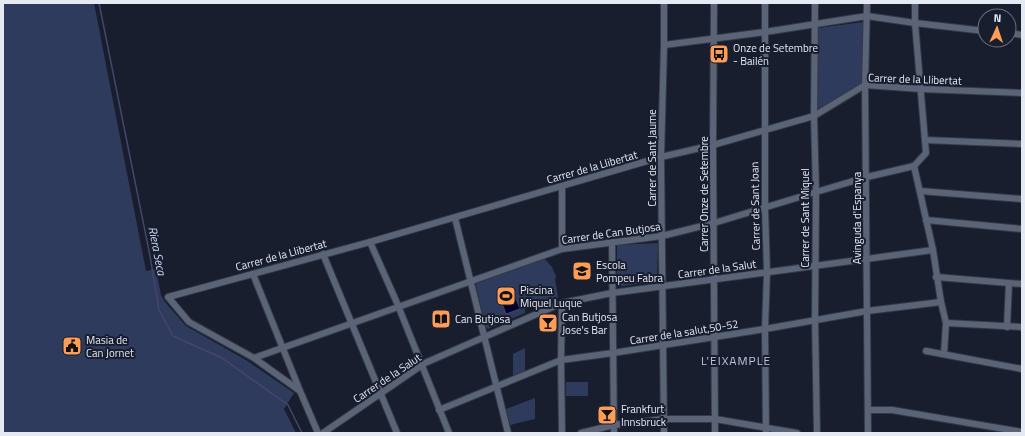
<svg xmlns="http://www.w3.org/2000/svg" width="1025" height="436" viewBox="0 0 1025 436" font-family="'Titillium Web',sans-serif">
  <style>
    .green { fill: #2e3b5d }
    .water { fill: #01002e; stroke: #454669 }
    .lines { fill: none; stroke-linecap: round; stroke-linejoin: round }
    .stream { stroke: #454669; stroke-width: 1.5 }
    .minor-casing { stroke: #353a46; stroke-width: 8 }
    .minor { stroke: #5b6376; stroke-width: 6 }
    .labels { text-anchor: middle; stroke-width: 4; stroke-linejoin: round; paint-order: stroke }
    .poi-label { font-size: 11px; fill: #e4e9f4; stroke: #181e2e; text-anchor: start }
    .street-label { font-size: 11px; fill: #e4e9f4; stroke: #181e2e }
    .water-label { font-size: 12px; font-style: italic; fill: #cad9fa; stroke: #181e2e }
    .neighbourhood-label { font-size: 12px; letter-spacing: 1px; fill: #bbc4da; stroke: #181e2e }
  </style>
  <rect width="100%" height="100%" fill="#181e2e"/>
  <g class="green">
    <path d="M3,3H94L146,271L156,269L161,295L165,302L186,326L246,360L294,393L284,409L296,433H3Z"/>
    <path d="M863,22V84L817,110L818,28Z"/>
    <path d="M658,243L657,281L617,287V245Z"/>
    <path d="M545,259L552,267L556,276L555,279L558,296V298L525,309V313L488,329L486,328L476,286L477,283Z"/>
    <path d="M525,348V371L513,376V354Z"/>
    <rect x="566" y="382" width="22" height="14"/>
    <path d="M535,398V419L510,425L506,409Z"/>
  </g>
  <path class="water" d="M511,286L520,309L506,314L497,290Z"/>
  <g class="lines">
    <path class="stream" d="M99,3L150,256L159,310L173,336L222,358L288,405L302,433"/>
    <defs>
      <g id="minor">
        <path d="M664,3V45L661,157L664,433"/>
        <path d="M714,3L713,145L715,433"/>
        <path d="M765,3V208L767,272L765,329L766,433"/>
        <path d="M815,3L814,116L816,192L815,319L817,433"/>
        <path d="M867,3L865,85L868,433"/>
        <path d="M1009,33L1022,35"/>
        <path d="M664,45L765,32L867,16L915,23L985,31"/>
        <path d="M925,140L1022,144"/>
        <path d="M914,166L933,250L941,302L946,323L944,354"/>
        <path d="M562,187V249"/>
        <path d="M920,191L1022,199"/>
        <path d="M455,218L508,433"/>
        <path d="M926,220L1022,229"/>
        <path d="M370,242L397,303L449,433"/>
        <path d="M612,242L614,433"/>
        <path d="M323,254L397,433"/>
        <path d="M253,274L300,391"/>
        <path d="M936,277L1022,284"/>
        <path d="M946,323L1022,327"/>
        <path d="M1007,327L1009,283"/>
        <path d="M926,351L1022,369"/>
        <path d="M254,358L562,249L662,236L714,223L816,192L867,177L914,166L926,153L915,23V3"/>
        <path d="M439,410L561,360L613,353L765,329L867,311L941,302"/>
        <path d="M868,410H892L1022,432"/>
        <path d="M318,433L300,391L254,358L189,322L168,297L370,242L661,157L713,145L814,116L865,85L921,89L1022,93"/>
        <path d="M323,433L425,363L562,303L612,293L933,250"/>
        <path d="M562,433L561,360L562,303"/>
        <path d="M581,433L614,425L664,419H715L797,433"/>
      </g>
    </defs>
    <use href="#minor" class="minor-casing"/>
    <use href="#minor" class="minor"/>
  </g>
  <defs>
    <symbol id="bus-square" viewBox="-11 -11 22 22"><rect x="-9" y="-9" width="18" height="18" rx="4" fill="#fd9c55" stroke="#181e2e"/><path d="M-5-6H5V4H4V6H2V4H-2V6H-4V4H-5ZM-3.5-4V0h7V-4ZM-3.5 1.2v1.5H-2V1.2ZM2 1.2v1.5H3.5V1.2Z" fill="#111"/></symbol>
    <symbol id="school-square" viewBox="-11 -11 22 22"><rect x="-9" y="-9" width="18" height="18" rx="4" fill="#fd9c55" stroke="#181e2e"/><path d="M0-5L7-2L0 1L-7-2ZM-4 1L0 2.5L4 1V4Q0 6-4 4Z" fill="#111"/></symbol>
    <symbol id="stadium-square" viewBox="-11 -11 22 22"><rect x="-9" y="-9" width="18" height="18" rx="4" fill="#fd9c55" stroke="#181e2e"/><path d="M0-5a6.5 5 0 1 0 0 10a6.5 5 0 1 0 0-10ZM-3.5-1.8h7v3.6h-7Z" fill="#111"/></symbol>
    <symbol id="library-square" viewBox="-11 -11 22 22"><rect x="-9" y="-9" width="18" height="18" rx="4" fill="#fd9c55" stroke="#181e2e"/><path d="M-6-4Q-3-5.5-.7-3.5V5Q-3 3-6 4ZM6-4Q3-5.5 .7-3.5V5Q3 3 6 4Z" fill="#111"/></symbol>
    <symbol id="bar-square" viewBox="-11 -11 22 22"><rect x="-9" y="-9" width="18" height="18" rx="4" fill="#fd9c55" stroke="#181e2e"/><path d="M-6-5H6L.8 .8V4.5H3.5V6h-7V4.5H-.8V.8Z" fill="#111"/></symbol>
    <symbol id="civic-square" viewBox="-11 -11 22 22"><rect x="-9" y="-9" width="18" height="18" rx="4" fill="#fd9c55" stroke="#181e2e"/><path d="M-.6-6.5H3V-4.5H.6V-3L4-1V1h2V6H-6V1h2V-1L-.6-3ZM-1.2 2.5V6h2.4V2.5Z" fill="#111"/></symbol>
  </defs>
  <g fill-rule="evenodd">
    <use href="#bus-square" x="708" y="43" width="22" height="22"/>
    <use href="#school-square" x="571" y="260" width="22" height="22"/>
    <use href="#stadium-square" x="495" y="285" width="22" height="22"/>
    <use href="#library-square" x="430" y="308" width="22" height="22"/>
    <use href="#bar-square" x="537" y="312" width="22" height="22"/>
    <use href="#civic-square" x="61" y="335" width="22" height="22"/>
    <use href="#bar-square" x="596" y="404" width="22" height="22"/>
  </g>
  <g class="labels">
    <g class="poi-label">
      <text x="733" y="52">Onze de Setembre<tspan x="733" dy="13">- Bailén</tspan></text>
      <text x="596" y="269">Escola<tspan x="596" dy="13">Pompeu Fabra</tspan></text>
      <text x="520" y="294">Piscina<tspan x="520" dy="13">Miquel Luque</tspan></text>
      <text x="562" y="321">Can Butjosa<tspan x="562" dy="13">Jose's Bar</tspan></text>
      <text x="455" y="323">Can Butjosa</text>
      <text x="86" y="344">Masia de<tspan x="86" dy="13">Can Jornet</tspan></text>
      <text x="621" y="413">Frankfurt<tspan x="621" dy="13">Innsbruck</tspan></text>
    </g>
    <g class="street-label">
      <text transform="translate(915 79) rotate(2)" y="4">Carrer de la Llibertat</text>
      <text transform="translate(652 158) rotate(-90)" y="4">Carrer de Sant Jaume</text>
      <text transform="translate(592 167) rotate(-16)" y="4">Carrer de la Llibertat</text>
      <text transform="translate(704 194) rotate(-90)" y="4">Carrer Onze de Setembre</text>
      <text transform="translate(755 206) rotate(-91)" y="4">Carrer de Sant Joan</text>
      <text transform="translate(805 218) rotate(-90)" y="4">Carrer de Sant Miquel</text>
      <text transform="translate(857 218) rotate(-90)" y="4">Avinguda d'Espanya</text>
      <text transform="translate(611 233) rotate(-8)" y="4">Carrer de Can Butjosa</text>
      <text transform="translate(281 255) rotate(-15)" y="4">Carrer de la Llibertat</text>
      <text transform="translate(717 269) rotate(-8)" y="4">Carrer de la Salut</text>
      <text transform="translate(684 332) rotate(-9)" y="4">Carrer de la salut,50-52</text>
      <text transform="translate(387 378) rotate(-34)" y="4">Carrer de la Salut</text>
    </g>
    <g class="water-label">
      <text transform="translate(157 251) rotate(79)" y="4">Riera Seca</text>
    </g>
    <g class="neighbourhood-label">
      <text x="736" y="365">L'EIXAMPLE</text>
    </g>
  </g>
  <rect width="1025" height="436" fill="none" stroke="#e4e9f4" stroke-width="8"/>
  <g transform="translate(997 28) rotate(3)"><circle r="19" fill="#181e2e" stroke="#6a6f7d"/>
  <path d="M0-3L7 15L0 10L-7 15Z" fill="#fd9c55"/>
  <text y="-6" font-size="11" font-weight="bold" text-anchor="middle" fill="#e4e9f4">N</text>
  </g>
</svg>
